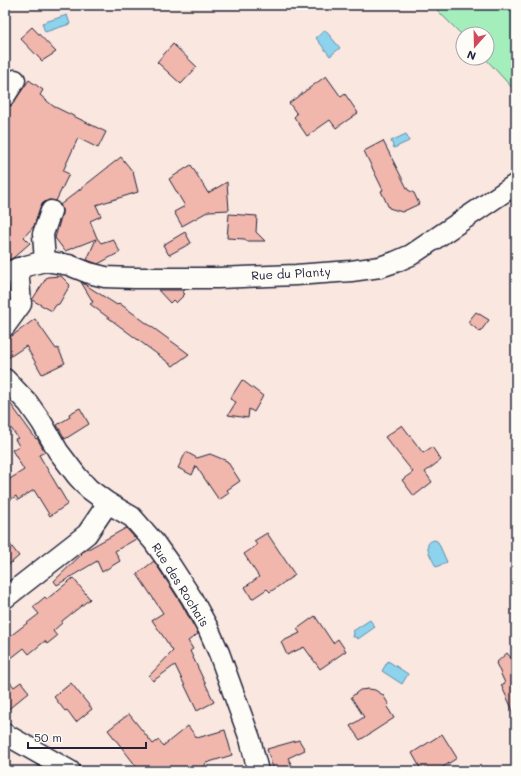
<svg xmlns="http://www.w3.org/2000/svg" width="521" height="776" viewBox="0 0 521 776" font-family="Mali,sans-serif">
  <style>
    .grass { fill: #a4eebc; stroke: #63887c }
    .water { fill: #8dd3ee; stroke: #628ca6 }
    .building { fill: #f1b7ac; stroke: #22223b }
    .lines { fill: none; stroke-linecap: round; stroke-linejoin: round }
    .minor-casing { stroke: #22223b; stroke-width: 23 }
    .minor { stroke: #fdfcf7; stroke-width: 20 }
    .labels { text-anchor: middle; stroke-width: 3; stroke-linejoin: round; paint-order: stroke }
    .street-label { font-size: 12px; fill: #22223b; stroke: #fdfcf7 }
  </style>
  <rect width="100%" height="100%" fill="#f9e7e0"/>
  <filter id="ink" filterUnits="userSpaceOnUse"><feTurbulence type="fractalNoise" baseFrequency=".025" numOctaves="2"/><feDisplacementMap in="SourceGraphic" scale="8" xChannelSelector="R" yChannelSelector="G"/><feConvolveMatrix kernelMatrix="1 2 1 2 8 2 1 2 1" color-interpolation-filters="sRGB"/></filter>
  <g filter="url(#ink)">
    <path class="grass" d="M432,5H516V92L485,58H487V34H463V36Z"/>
    <g class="water">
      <path d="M67,15L70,24L45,32L42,23Z"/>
      <path d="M325,30L340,48L330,56L316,38Z"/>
      <path d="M406,134L409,141L394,148L391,141Z"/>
      <path d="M435,540L438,542L447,562L436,567C432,558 420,542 435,540Z"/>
      <path d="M370,620L375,627L358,639L356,637H353L354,633L353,631Z"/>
      <path d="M388,661L408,674L402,684L382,671Z"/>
    </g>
    <g class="building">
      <path d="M32,27L56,52L42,61L20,38Z"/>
      <path d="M173,44L197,67L181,84L157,62Z"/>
      <path d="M326,76L341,97L345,94L358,113L336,128L330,120L307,136L294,117L297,114L289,103Z"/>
      <path d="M29,80L43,90L40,95L53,106L106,132L98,148L78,138L63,171L69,174L56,201L49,200L43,203L40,207L34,226L24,237L30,243L13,258L5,261V107L11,106L14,102Z"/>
      <path d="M383,141L408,190L414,193L419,204L402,212L389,208L381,191L383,190L364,151Z"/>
      <path d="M121,157L133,172L138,192L96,205L101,216L90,221L97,238L101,243L113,239L120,252L98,264L87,260L96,239L65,251L55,238L62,214V209L60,205Z"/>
      <path d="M191,165L208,193L227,182L229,210L209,211L182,226L174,212L185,206L169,179Z"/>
      <path d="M229,214L257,216L256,232L265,241H246L245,239L227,238Z"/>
      <path d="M185,232L191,243L169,255L163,245Z"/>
      <path d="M61,276L70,285L59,304L56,305L52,311L32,300L47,277Z"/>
      <path d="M81,282L117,305L119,303L189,354L173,366L90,304L93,302Z"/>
      <path d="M158,290H185L182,292L185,294L176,303L173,300L170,303Z"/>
      <path d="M476,312L489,320L480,332L468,322Z"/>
      <path d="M35,319L56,349L58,348L65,363L42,374L26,346L5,360V341Z"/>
      <path d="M242,380L263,396L254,412L249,409L248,418L228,415L236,402L230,399Z"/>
      <path d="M5,396L36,439L37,438L45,452L39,455L68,504L50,516L34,490L18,500L16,496L5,503V482L24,470L12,450L19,446L15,439L18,438L5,420Z"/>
      <path d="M80,408L89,424L65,439L57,425L70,417L69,414Z"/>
      <path d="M402,425L423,453L432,447L441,460L425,472L432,482L414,496L402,480L413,472L385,437Z"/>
      <path d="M186,452L197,458L210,454L227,461L240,481L227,490L229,493L219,500L196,466L192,475L178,468Z"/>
      <path d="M126,528L136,539L115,551L120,561L102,572L97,561L57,585L54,581L82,554L81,553Z"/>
      <path d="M267,533L295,575L270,592L267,589L252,599L245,587L259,577L244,554L257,545L254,541Z"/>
      <path d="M5,538L19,556L5,568Z"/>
      <path d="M154,561L181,603L198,634L188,641L193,649L190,651L214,702L197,711L175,665L153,681L149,676L173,651L152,620L163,613L137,574Z"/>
      <path d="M73,578L90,599L62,621V623L53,631L57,636L47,644L45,641L29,654L24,648L5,663V640L39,614L33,607L45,597L47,599Z"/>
      <path d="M315,616L333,643L338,639L346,651L320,669L304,647L287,655L281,642L300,633L297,629Z"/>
      <path d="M507,653L516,664V717L501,685L505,683L496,663Z"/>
      <path d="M5,676L14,687L21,682L29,692L5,712Z"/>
      <path d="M71,683L92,709L76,722L67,710L65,711L54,697Z"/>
      <path d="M369,689L375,690L383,695L389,705L387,707L394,718L360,740L350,726L364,717L351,697L360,690Z"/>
      <path d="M129,714L153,744L159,740L163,746L188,726L197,738L225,730L232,755L206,763L202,771H140L108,730Z"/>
      <path d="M442,734L457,758L437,771H422L412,753Z"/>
      <path d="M299,740L305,750L288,758L295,771H274L267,749Z"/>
    </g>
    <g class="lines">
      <defs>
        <g id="minor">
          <path d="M5,96L15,80"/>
          <path d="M45,261L43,234L51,211"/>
          <path d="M5,273L26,266L45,261L69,265L89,273L105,277L134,278H218L296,275L351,271L380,267L395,262L411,255L516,184"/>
          <path d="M5,326L21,304L18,268"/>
          <path d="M5,379L28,403L42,423L58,451L77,476L89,489L108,503L132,517L154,542L171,566L191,597L208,628L219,653L250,739L258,771"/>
          <path d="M5,598L87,534L108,503"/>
          <path d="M5,734L70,771"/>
        </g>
      </defs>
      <use href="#minor" class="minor-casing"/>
      <use href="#minor" class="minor"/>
    </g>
  </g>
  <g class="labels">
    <g class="street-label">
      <text transform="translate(291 274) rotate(-3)" y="4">Rue du Planty</text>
      <text transform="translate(180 585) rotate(58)" y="4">Rue des Rochais</text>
    </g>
  </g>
  <rect width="521" height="776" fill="none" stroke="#fdfcf7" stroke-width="20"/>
  <rect x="10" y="10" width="501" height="756" fill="none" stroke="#22223b" stroke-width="1.5" filter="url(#ink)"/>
  <g transform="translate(475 46) rotate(200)"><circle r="19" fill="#fdfcf7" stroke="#a5a5ac"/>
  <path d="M0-3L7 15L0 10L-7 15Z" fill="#d1495b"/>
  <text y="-6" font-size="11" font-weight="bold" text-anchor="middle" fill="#22223b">N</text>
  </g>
  <path d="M28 742v6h118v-6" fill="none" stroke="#22223b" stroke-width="2"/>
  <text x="34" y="742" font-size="12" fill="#22223b" stroke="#fdfcf7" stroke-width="3" paint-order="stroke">50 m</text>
</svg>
